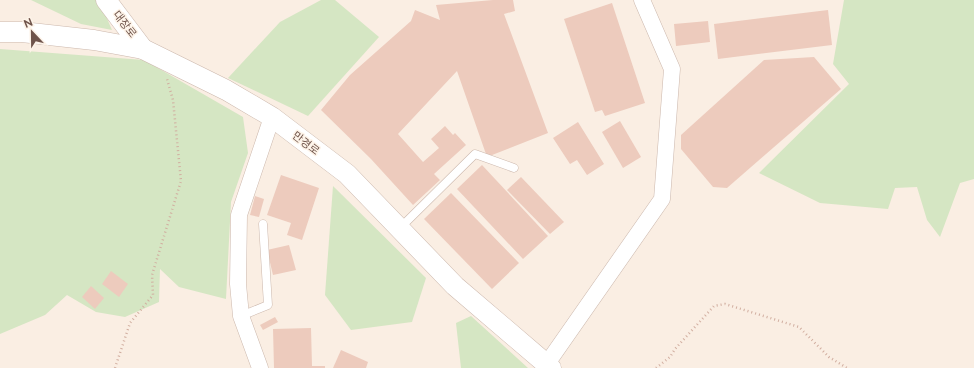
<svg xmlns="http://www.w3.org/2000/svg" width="974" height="368" viewBox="0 0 974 368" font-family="Raleway,'Noto Sans KR',sans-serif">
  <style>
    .green { fill: #d5e6c3 }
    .building { fill: #edcbbd }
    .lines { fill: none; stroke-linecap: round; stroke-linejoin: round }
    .service-casing { stroke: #ccb8ad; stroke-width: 9 }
    .minor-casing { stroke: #ccb8ad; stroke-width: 17 }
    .tertiary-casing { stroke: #ccb8ad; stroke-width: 21 }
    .path { stroke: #d1aea0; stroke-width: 2.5; stroke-dasharray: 1 3; stroke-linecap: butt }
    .service { stroke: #fff; stroke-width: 8 }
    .minor { stroke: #fff; stroke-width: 16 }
    .tertiary { stroke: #fff; stroke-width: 20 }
    .labels { text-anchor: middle; stroke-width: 3; stroke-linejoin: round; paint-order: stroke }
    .street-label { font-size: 11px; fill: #6f544b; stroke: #fdf3e8 }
  </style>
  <rect width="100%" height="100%" fill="#faeee3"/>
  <g class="green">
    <path d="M31,0H99L112,30L81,24Z"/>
    <path d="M321,0H335L379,37L308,116L228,78L280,22Z"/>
    <path d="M844,0H974V179L960,183L940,237L927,220L917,187L895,188L888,209L820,203L759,173L849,84L833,64Z"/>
    <path d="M0,49L144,60L243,117L248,153L231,202L226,299L179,287L160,269L159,302L125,317L96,312L67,295L45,315L0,334Z"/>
    <path d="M333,186L426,278L412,322L351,330L325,295Z"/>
    <path d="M471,316L528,368H461L456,323Z"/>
  </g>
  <g class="building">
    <path d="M493,0H513L515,11L504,14L548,133L487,157L457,71L398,134L423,162L439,148L431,139L445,126L453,135L455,133L466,145L434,174L440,180L413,205L371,159L321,110L350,75L411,21L415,10L440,20L436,5Z"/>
    <path d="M612,3L645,103L605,116L602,110L595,112L564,19Z"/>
    <path d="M828,10L832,45L718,59L714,24Z"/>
    <path d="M708,21L710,42L676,46L674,24Z"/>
    <path d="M814,57L841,89L727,188L713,187L681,149V135L764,60Z"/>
    <path d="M620,121L641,157L623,168L602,132Z"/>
    <path d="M578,122L604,164L587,175L577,160L570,164L553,138Z"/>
    <path d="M482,165L548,236L523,259L457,189Z"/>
    <path d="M281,175L319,188L302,240L287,235L291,223L267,215Z"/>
    <path d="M521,177L564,222L550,234L507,190Z"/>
    <path d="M451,193L519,263L492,289L424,219Z"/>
    <path d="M255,196L264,199L259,217L250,215Z"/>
    <path d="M289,245L296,270L273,275L267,250Z"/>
    <path d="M111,271L128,284L119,297L102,284Z"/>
    <path d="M91,286L104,298L95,309L82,297Z"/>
    <path d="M275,317L278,322L263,330L260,325Z"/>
    <path d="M311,328L312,366H325V368H274L273,329Z"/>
    <path d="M341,350L368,362L366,368H333Z"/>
  </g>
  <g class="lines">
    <defs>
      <g id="service">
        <path d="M400,228L475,154L514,168"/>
        <path d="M241,316L268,305L263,224"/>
      </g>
      <g id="minor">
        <path d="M546,365L662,199L672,69L642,0"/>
        <path d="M260,368L241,316L238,284L239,215L272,117"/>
      </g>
      <g id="tertiary">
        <path d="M106,0L143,49"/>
        <path d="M0,32H22L94,40L143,49L226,90L272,117L347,174L455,286L551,368"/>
      </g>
    </defs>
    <use href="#service" class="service-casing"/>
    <use href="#minor" class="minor-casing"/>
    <use href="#tertiary" class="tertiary-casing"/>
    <g class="path">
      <path d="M115,368L130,323L153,295L152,275L181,181L173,100L167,79"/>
      <path d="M656,368L670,357L675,349L714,306L725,304L799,327L829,357L847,368"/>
    </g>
    <use href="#service" class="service"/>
    <use href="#minor" class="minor"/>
    <use href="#tertiary" class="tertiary"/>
  </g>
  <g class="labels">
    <g class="street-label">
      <text transform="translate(125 24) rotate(52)" y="4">대장로</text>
      <text transform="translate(306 143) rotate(37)" y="4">만경로</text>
    </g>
  </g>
  <g transform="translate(32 32) rotate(338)" stroke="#fdf3e8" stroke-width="3" paint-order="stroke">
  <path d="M0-3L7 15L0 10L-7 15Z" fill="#6f544b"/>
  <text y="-6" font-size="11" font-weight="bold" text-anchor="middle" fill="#6f544b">N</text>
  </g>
</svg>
